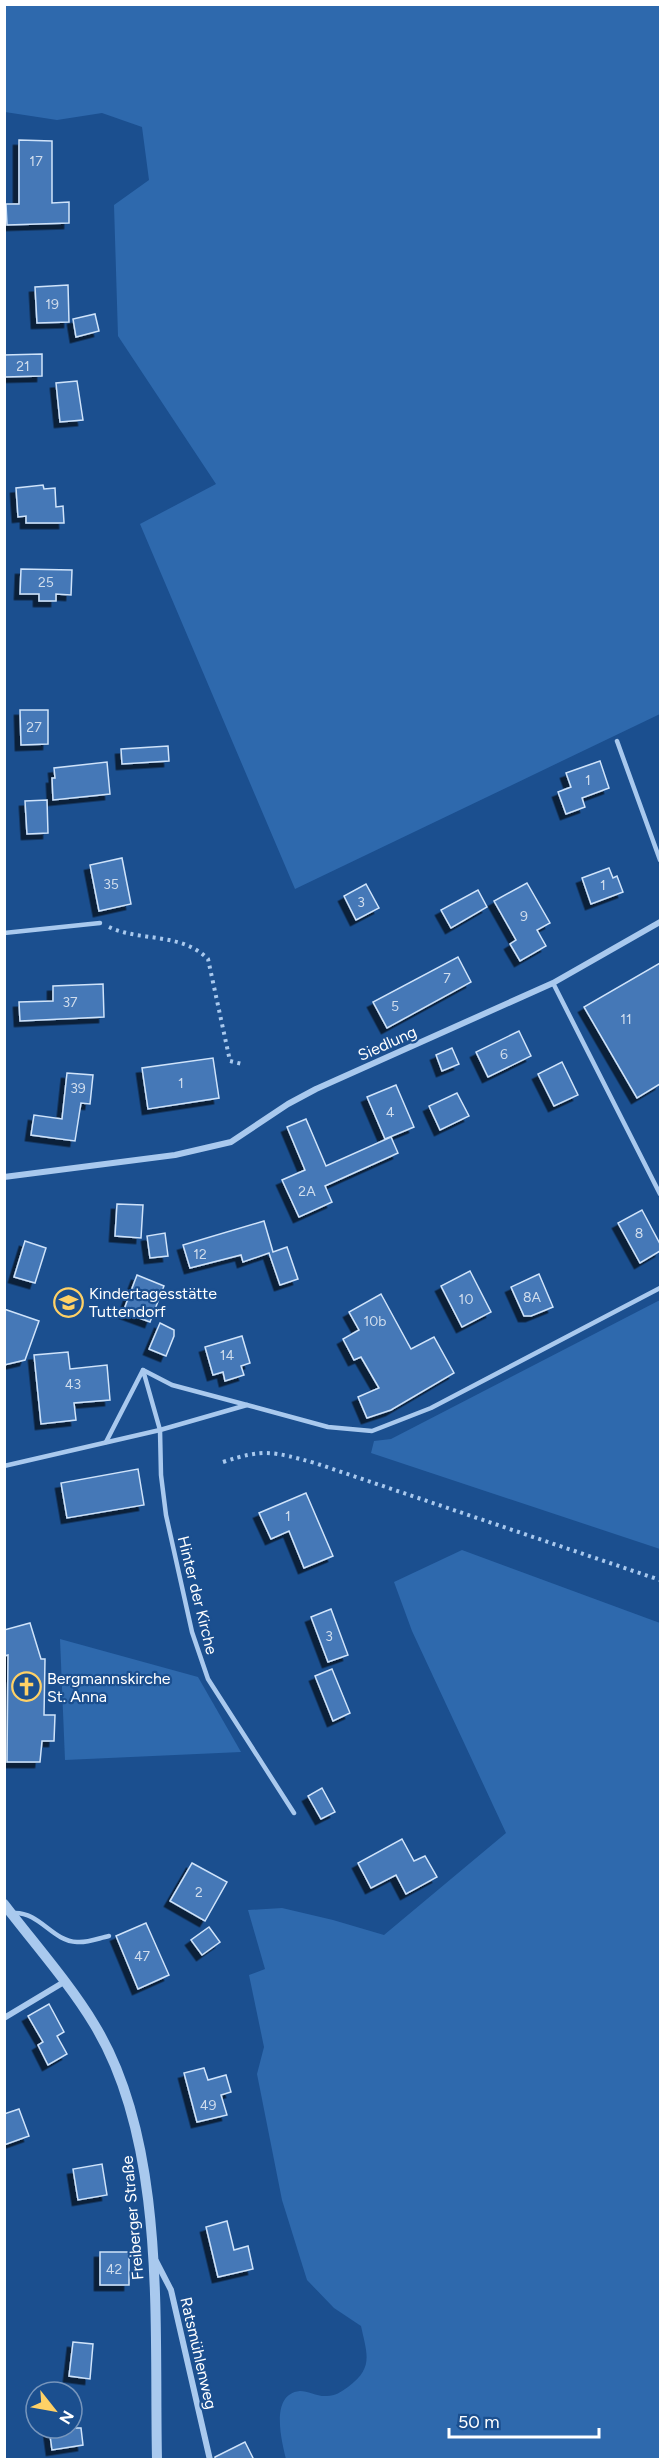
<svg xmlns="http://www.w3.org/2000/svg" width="665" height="2464" viewBox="0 0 665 2464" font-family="Figtree,sans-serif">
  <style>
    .green { fill: #2e69ad }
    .building { fill: #4478b7; stroke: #cfe3fa; stroke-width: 1.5; filter: url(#shadow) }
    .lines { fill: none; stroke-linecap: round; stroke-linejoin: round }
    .path { stroke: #a9c9ee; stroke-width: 4; stroke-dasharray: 3 4.5; stroke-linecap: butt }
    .service { stroke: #a9c9ee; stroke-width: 4.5 }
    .minor { stroke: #a9c9ee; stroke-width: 6 }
    .tertiary { stroke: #a9c9ee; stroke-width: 10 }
    .labels { text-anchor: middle; stroke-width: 4.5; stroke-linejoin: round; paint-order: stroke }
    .number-label { font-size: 14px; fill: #d0dded }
    .street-label { font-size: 16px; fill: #fff; stroke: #1b4f8f }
    .poi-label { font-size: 16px; fill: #fff; stroke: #1b4f8f; text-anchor: start }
  </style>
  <defs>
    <filter id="shadow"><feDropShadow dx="-5.5" dy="5.5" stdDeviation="0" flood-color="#0009"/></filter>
  </defs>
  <rect width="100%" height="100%" fill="#1b4f8f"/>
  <g class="green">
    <path d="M4,5H660V714L295,889L140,524L216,484L118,336L114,205L149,180L142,127L102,113L57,120L5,112Z"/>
    <path d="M660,1300V1549L371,1453L374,1441L391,1439Z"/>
    <path d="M462,1550L660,1623V2459H286C282,2442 269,2394 300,2391C308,2391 318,2397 327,2396C335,2396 341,2392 348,2387C374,2368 367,2354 361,2326L334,2308L307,2280L282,2200L257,2074L264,2047L249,1975L265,1969L248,1910L282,1908L333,1920L384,1935L506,1833L412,1631L394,1582Z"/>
    <path d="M60,1639L198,1677L241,1752L65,1760Z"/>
  </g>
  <g class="building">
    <path d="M19,140L52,141V203L69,202V223L7,225L6,204H19Z"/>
    <path d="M68,285L69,322L37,323L35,287Z"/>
    <path d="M95,314L99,331L76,337L73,319Z"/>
    <path d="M42,354V376L4,377V355Z"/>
    <path d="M77,381L83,420L60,422L56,383Z"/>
    <path d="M43,485L44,489L55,488L56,507L63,506L64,523H26V516L18,517L16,488Z"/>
    <path d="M21,569L72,570L71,595L56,594V601H39V594H20Z"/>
    <path d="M20,710H48V744L21,745Z"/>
    <path d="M168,746L169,761L122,764L121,749Z"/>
    <path d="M600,761L609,788L582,798L585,807L566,814L558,792L571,787L566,773Z"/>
    <path d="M107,762L110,794L53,800L52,778H55L54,768Z"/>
    <path d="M47,800L48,833L27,834L25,801Z"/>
    <path d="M122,858L131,904L99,911L90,865Z"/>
    <path d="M609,868L613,878L617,876L623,892L591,904L582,878Z"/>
    <path d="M527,883L550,923L537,930L546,946L520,961L510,944L516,940L494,901Z"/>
    <path d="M366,884L379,908L356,920L344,896Z"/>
    <path d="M478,890L487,907L451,928L441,910Z"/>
    <path d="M458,957L471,982L387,1028L373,1002Z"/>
    <path d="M660,963V1084L637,1098L584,1007Z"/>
    <path d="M103,984L104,1017L20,1021L19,1002L53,1001V986Z"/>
    <path d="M519,1031L531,1056L488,1077L476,1052Z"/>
    <path d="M452,1048L459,1064L442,1071L436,1055Z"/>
    <path d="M213,1058L219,1098L148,1109L142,1068Z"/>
    <path d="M562,1062L578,1095L554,1106L538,1074Z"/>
    <path d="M67,1073L93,1075L90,1104L81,1103L75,1141L31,1135L34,1115L62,1119Z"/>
    <path d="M396,1085L414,1127L385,1139L367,1097Z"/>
    <path d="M457,1093L469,1116L440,1130L429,1106Z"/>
    <path d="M306,1119L326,1166L391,1137L398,1153L325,1186L332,1202L299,1217L282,1180L305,1170L287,1127Z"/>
    <path d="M117,1204L143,1205L141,1238L115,1236Z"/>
    <path d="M642,1210L660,1244V1251L640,1263L618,1223Z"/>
    <path d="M264,1221L273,1252L287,1247L298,1279L280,1285L269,1253L243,1262L241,1255L190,1268L183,1245Z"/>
    <path d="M165,1233L168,1256L150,1258L147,1236Z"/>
    <path d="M25,1241L46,1248L35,1283L14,1277Z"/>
    <path d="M470,1271L491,1312L462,1327L441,1286Z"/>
    <path d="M539,1274L553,1307L531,1316H524L511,1287Z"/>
    <path d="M137,1275L164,1286L150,1322L123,1312Z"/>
    <path d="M381,1294L411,1349L434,1337L454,1373L391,1410L367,1418L358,1397L379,1388L361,1357L354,1360L343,1339L359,1330L349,1312Z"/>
    <path d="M4,1309L39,1321L25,1360L4,1365Z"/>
    <path d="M160,1323L174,1330V1336L166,1356L149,1349Z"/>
    <path d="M242,1336L250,1363L241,1366L244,1375L225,1381L223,1372L213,1375L205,1347Z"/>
    <path d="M68,1352L70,1369L107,1365L110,1400L74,1403L76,1420L41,1424L34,1355Z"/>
    <path d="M138,1469L144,1505L67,1518L61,1483Z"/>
    <path d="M306,1493L333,1556L304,1568L289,1531L271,1539L259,1513Z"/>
    <path d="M331,1609L348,1655L328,1662L311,1617Z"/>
    <path d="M30,1623L41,1659H45L44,1715H55L54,1741H42L40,1762H7L8,1655L4,1656V1630Z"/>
    <path d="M332,1669L350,1713L333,1721L315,1676Z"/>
    <path d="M322,1788L335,1812L321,1819L308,1796Z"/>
    <path d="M402,1839L414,1861L425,1856L437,1877L406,1894L396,1875L371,1888L358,1863Z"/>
    <path d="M192,1863L227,1882L205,1921L170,1901Z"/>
    <path d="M146,1923L169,1975L138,1989L116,1936Z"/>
    <path d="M209,1927L220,1942L202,1955L191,1940Z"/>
    <path d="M49,2004L64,2032L57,2036L67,2054L48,2065L38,2045L43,2042L28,2016Z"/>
    <path d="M204,2068L208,2080L226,2075L231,2092L221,2095L227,2115L197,2122L184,2073Z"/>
    <path d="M19,2109L29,2136L4,2145V2114Z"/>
    <path d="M102,2164L107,2195L78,2200L73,2169Z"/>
    <path d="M227,2221L234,2250L248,2246L253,2269L218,2277L206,2227Z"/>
    <rect x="100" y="2252" width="29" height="33"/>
    <path d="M73,2342L93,2344L90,2379L69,2376Z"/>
    <path d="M49,2428H81L83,2445L52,2450Z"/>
    <path d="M245,2442L254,2460H215V2457Z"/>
  </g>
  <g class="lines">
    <g class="path">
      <path d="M109,927C141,942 181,932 208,959L230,1061L242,1064"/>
      <path d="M223,1462C265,1448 274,1452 315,1463L660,1580"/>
    </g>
    <g class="service">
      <path d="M617,741L660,860"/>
      <path d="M4,933L100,923"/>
      <path d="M553,983L660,1194"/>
      <path d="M143,1370L172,1385L247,1405"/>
      <path d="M106,1442L143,1370L160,1430L161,1475L166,1515L192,1632L208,1679L294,1813"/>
      <path d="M4,1466L160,1430L247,1405L328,1427L372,1431L431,1408L660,1288"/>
      <path d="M14,1913C40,1912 52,1941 77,1942C88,1943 99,1938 109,1936"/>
    </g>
    <g class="minor">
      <path d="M4,1177L175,1155L231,1142L288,1104L316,1089L553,983L660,922"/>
      <path d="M4,2018L64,1982"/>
      <path d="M156,2261L171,2290L210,2460"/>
    </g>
    <path class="tertiary" d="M4,1904C33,1942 70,1984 94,2024C167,2143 154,2324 157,2460"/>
  </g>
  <defs>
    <symbol id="school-ring" viewBox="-11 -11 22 22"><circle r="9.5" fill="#1b4f8f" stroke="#ffd166" stroke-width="1.5"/><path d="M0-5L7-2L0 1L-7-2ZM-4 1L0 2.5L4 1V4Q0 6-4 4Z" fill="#ffd166"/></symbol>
    <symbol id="church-ring" viewBox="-11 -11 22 22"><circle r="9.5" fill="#1b4f8f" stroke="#ffd166" stroke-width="1.5"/><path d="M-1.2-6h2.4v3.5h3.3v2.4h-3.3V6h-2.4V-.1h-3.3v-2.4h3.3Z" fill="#ffd166"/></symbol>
  </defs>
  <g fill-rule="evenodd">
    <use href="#school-ring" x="52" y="1286" width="33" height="33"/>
    <use href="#church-ring" x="10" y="1670" width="33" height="33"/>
  </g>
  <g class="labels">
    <g class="number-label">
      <text x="36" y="166">17</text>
      <text x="52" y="309">19</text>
      <text x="23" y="371">21</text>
      <text x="46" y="587">25</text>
      <text x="34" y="732">27</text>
      <text x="588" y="785">1</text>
      <text x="111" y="889">35</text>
      <text x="603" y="890">1</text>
      <text x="361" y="907">3</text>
      <text x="524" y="921">9</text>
      <text x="447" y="983">7</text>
      <text x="70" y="1007">37</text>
      <text x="395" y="1011">5</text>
      <text x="626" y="1024">11</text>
      <text x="504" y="1059">6</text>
      <text x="181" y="1088">1</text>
      <text x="78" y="1093">39</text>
      <text x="390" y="1117">4</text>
      <text x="307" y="1196">2A</text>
      <text x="639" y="1238">8</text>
      <text x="200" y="1259">12</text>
      <text x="532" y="1302">8A</text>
      <text x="466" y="1304">10</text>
      <text x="375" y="1326">10b</text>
      <text x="227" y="1360">14</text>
      <text x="73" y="1389">43</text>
      <text x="288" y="1521">1</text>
      <text x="329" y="1641">3</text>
      <text x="199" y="1897">2</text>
      <text x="142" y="1961">47</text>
      <text x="208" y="2110">49</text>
      <text x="114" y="2274">42</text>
    </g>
    <g class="street-label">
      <text transform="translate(387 1043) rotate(-24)" y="6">Siedlung</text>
      <text transform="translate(198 1595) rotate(76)" y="6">Hinter der Kirche</text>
      <text transform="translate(132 2218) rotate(-95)" y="6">Freiberger Straße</text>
      <text transform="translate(199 2353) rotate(77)" y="6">Ratsmühlenweg</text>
    </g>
    <g class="poi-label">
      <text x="89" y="1299">Kindertagesstätte<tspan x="89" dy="18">Tuttendorf</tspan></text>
      <text x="47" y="1684">Bergmannskirche<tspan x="47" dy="18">St. Anna</tspan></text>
    </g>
  </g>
  <rect width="665" height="2464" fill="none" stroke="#ffffff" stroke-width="12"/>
  <g transform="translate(54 2410) rotate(121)"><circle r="28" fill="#1b4f8f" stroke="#7695bc" stroke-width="1.5"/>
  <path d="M0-4.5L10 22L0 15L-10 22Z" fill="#ffd166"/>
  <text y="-9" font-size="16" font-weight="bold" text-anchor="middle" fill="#ffffff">N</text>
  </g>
  <path d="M449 2428v9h150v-9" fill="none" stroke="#ffffff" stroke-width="3"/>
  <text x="458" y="2428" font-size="18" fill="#ffffff" stroke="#1b4f8f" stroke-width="4.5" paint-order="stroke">50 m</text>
</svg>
